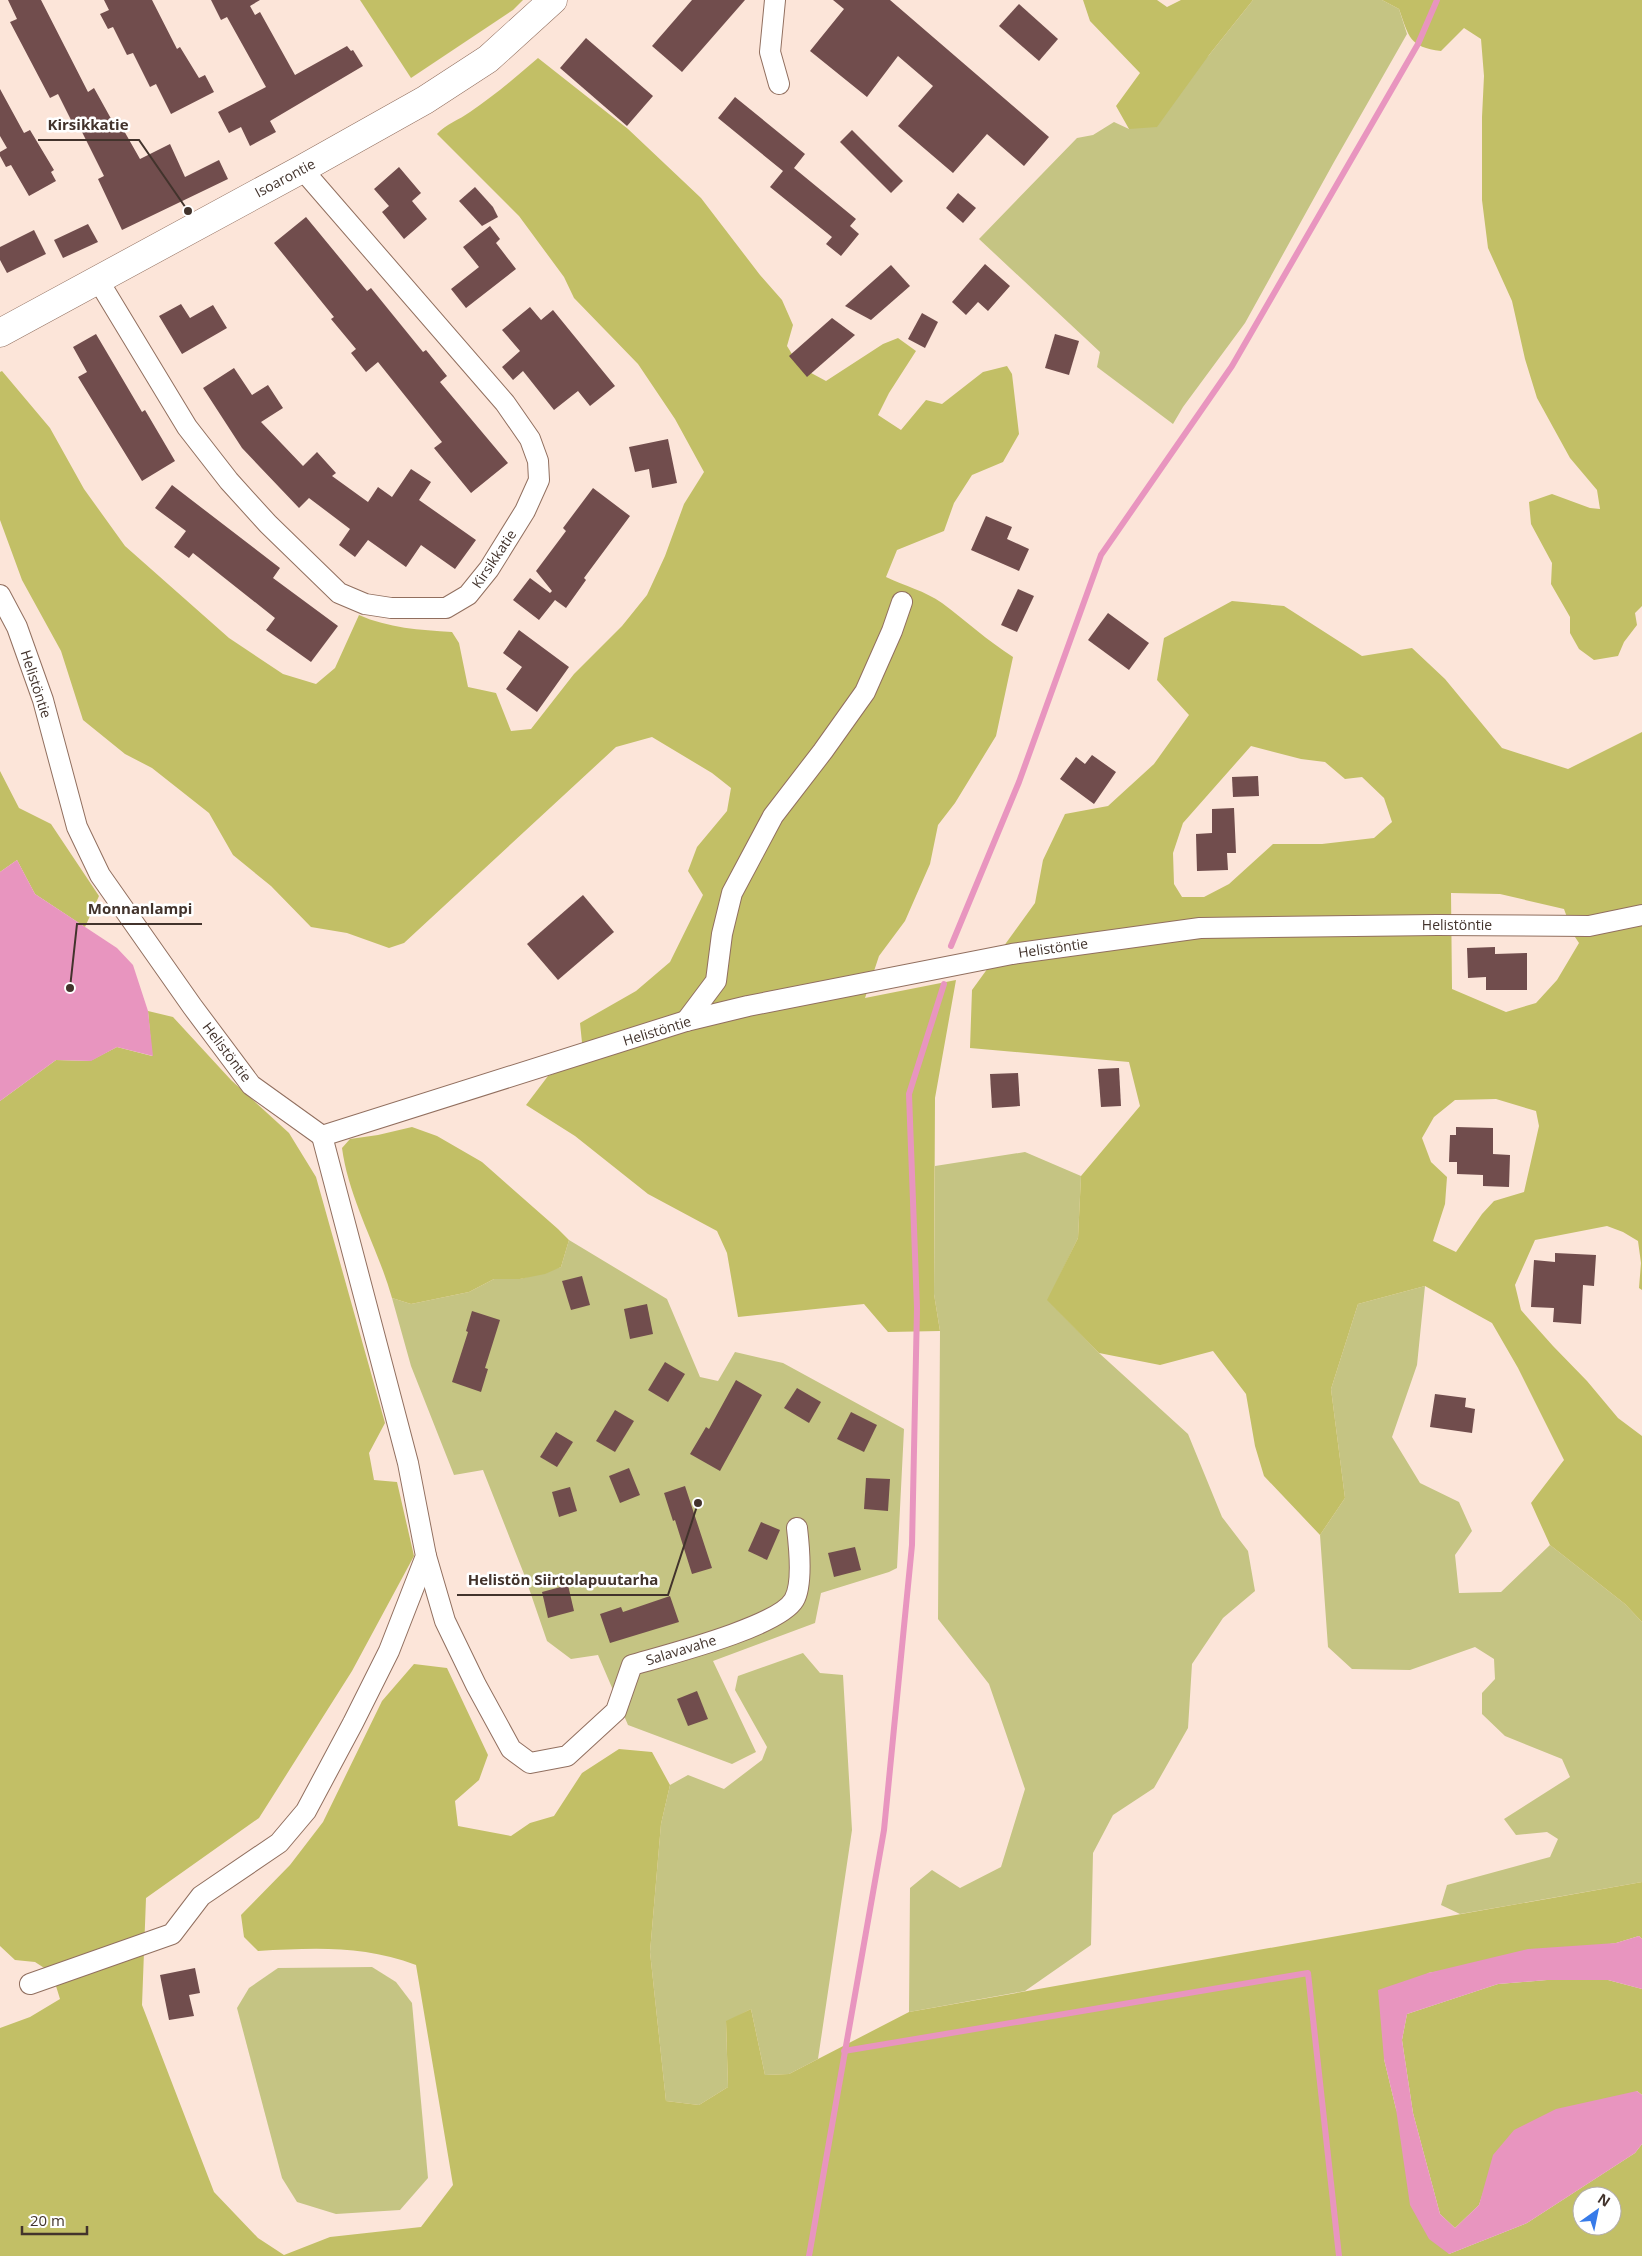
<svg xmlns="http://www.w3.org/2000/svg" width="1642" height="2256" viewBox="0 0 1642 2256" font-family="'Open Sans',sans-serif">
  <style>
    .green { fill: #c5c483 }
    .forest { fill: #c2bf66; fill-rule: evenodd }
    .water { fill: #e895bf }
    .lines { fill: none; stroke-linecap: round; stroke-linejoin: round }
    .stream { stroke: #e895bf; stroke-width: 6 }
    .building { fill: #714d4d }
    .street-casing { stroke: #916f5f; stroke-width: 22 }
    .secondary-casing { stroke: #916f5f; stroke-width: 29 }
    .street { stroke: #fff; stroke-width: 20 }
    .secondary { stroke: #fff; stroke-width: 28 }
    .labels { text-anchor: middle; stroke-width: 5; stroke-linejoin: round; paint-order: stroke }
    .street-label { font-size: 14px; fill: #42332c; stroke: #fff }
    .leader { fill: none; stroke: #42332c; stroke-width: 2 }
    .callout-dot { fill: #42332c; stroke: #fff; stroke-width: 2 }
    .callout-label { font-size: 15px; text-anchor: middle; font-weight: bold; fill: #42332c; stroke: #fff; stroke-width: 5; stroke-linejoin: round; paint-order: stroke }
  </style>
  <rect width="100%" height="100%" fill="#fce5d9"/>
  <g class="green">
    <path d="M1253,0H1382L1399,9L1407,34L1334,162L1245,323L1183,407L1173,424L1097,367L1100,352L979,239L1077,138L1093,135L1114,122L1129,129L1209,55Z"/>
    <path d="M1025,1152L1081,1176L1078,1238L1048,1300L1099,1353L1188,1434L1222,1517L1248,1551L1255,1591L1223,1618L1192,1664L1188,1728L1154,1788L1113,1815L1093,1853L1091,1945L1025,1991L909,2012L910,1888L932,1870L960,1888L1001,1867L1025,1789L989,1684L938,1619L940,1331L934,1294L935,1166Z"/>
    <path d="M569,1240L667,1299L700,1377L718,1381L735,1352L783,1363L904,1429L897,1568L889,1572L821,1593L815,1623L713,1661L756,1752L732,1764L628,1725L598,1655L571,1659L547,1641L524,1574L483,1470L454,1475L411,1366L392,1298L411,1304L469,1292L494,1279H520L561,1267Z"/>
    <path d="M1425,1286L1417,1365L1392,1437L1420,1483L1459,1502L1472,1531L1455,1555L1459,1593L1501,1592L1550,1545L1625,1604L1642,1622V1882L1460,1914L1441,1905L1447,1885L1550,1857L1558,1839L1547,1832L1516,1835L1504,1819L1570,1777L1562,1759L1505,1736L1482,1714V1693L1495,1679L1494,1659L1475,1647L1410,1670L1352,1669L1328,1647L1320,1535L1345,1498L1331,1389L1358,1304Z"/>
    <path d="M803,1653L820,1673L843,1675L852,1830L818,2059L789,2074L765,2075L751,2009L726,2022L728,2087L699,2105L666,2101L650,1952L661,1824L670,1785L688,1775L724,1789L762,1760L767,1747L735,1690L738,1676Z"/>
    <path d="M372,1967L396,1982L412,2003L428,2178L400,2210L336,2214L297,2202L282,2178L237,2008L249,1988L278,1968Z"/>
  </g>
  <g class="forest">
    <path d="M360,0H523L513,10L411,78Z"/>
    <path d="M1083,0H1157L1167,7L1181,0H1253L1209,55L1157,127L1129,129L1116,106L1140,73L1090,21Z"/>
    <path d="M1382,0H1642V606L1635,613L1637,625L1624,642L1618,656L1594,660L1579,649L1570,633V617L1551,584L1552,563L1531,524L1529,502L1552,494L1590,508L1600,509L1597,490L1570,458L1537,398L1525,359L1512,301L1488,248L1482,200V117L1484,76L1481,39L1464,28L1441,51C1409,47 1409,37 1399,9Z"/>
    <path d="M538,58L628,129L701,198L760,275L782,300L793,325L787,346L800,367L826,381L883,344L898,338L916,351L889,393L878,415L901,430L926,400L942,404L983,372L1007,366L1012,374L1019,434L1003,462L972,475L954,503L944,531L897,550L886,577C905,586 925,591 942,603C966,621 988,641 1013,657L996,736L955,803L938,825L930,864L905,921L879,956L865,998L956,980L935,1098L934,1294L940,1331L888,1332L864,1304L738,1317L727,1253L717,1231L648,1194L575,1136L526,1105L548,1076L584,1062L580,1023L636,991L670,962L703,895L688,871L697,847L727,811L731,788L712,773L652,737L616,747L404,943L389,948L347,933L311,927L271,886L233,855L209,813L152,768L125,754L83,720L61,651L22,580L0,520V372L2,371L50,428L84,489L125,546L229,638L283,674L316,684L335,668L359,615C388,628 420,630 452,632L459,643L468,687L496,693L511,731L531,729L574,674L622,626L647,595L665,556L684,504L704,472L675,419L638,364L574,298L564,277L519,216L437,134C446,124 459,120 470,112C494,96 516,77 538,58Z"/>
    <path d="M1232,601L1284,606L1362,656L1412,648L1445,679L1502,748L1568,769L1642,732V1290L1639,1288L1641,1263L1638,1241L1623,1232L1607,1226L1535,1240L1515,1285L1521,1310L1553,1346L1587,1381L1618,1418L1642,1436V1622L1625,1604L1550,1545L1531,1503L1564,1460L1518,1368L1492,1323L1425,1286L1358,1304L1331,1389L1345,1498L1320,1535L1264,1476L1255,1446L1246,1394L1213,1351L1160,1365L1099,1353L1047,1300L1078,1238L1081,1176L1140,1106L1129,1062L970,1048L972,990L1035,903L1043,860L1065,814L1108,806L1154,764L1189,715L1157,680L1164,638ZM1251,746L1301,759L1325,762L1345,779L1362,777L1384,798L1392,822L1374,838L1322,844H1273L1229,884L1204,897H1182L1174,884L1173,853L1183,823ZM1451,893L1500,894L1564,909L1573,934L1579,943L1557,980L1536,1003L1506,1012L1452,989ZM1496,1099L1536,1111L1539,1126L1524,1192L1494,1201L1482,1214L1456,1252L1433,1241L1445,1204L1447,1177L1431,1162L1422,1138L1434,1117L1455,1100Z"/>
    <path d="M0,771L19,808L51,824L99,896L85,927L35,894L17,860L0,872Z"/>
    <path d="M148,1011L173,1017L231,1080L289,1133L316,1177L385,1423L369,1453L374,1480L397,1482L414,1556L352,1671L259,1818L146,1898L142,2005L214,2192L258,2238L284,2255L330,2237L421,2227L453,2185L416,1965C362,1945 314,1948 258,1951L244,1937L241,1915L290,1865L323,1822L382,1701L414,1664L447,1668L488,1755L479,1780L455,1801L458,1826L511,1836L530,1823L554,1816L582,1773L619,1749L652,1752L670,1785L661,1824L650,1952L666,2101L699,2105L728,2087L726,2021L751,2009L765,2075L789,2074L909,2012L1642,1882V1939L1639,1936L1616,1943L1428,1973L1384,2059L1396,2109L1449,2254L1527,2223L1635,2153L1642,2144V2256H0V2028L30,2017L60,1999L52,1973L35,1962L15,1960L0,1946V1101L56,1060L90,1061L117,1047L152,1056ZM1582,2196H1612V2226H1582Z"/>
    <path d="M412,1127L437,1136L482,1162L558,1229L569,1240L561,1267L545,1274L520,1279H494L469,1292L411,1304L392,1298C378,1248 349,1200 342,1148L350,1139L378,1135Z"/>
    <path d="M1547,1980H1608L1642,1989V2095L1637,2091L1483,2193L1479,2205L1455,2228L1440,2214L1413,2113L1402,2040L1407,2014L1498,1984Z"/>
  </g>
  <g class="water">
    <path d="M17,860L35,894L117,948L133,965L148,1011L153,1056L117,1047L91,1061L56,1060L0,1101V872Z"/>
    <path d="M1639,1936L1642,1939V1989L1608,1980H1547L1498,1984L1407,2014L1402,2040L1413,2113L1440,2214L1455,2228L1479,2205L1493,2155L1514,2130L1556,2109L1637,2091L1642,2095V2144L1635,2153L1527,2223L1449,2254L1429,2239L1410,2205L1396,2109L1384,2059L1378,1990L1428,1973L1528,1949L1616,1943Z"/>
  </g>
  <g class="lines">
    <g class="stream">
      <path d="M951,946L1019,782L1101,555L1232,366L1418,44L1437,0"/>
      <path d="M844,2051L1308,1973L1339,2256"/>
      <path d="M809,2256L884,1830L912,1545L917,1308L909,1094L944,984"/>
    </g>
  </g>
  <g class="building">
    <path d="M8,0H41L88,92L94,88L114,124L119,122L140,159L170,144L185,177L219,160L228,179L122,230L98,179L104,176L79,126L75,128L58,94L50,98L10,22L17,19Z"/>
    <path d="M104,0H152L177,49L180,47L199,78L205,75L214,92L171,114L156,84L150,87L133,53L127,55L113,27L108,29L100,14L109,10Z"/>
    <path d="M211,0H260L250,6L255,15L260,12L295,75L347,46L351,51L353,50L363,66L270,121L276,132L250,146L241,127L229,133L218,112L266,87L227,17L221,20Z"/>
    <path d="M692,0H745L682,72L652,46Z"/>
    <path d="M833,0H890L1049,137L1024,166L987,134L953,173L898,126L933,86L898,56L867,97L810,51L844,9Z"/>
    <path d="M1019,4L1058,39L1039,61L999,26Z"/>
    <path d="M586,38L653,96L627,126L560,68Z"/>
    <path d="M0,89L24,133L30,130L54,170L51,172L56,181L29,196L11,165L6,167L0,156V152L7,148L0,136Z"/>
    <path d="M735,97L805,154L794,168L856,219L850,226L859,234L841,256L826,244L832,237L770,187L783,171L718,118Z"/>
    <path d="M852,130L903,181L891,193L840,142Z"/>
    <path d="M399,167L421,193L412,201L427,219L404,239L382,212L389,206L374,189Z"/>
    <path d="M475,187L493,207L498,217L482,226L459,201Z"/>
    <path d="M958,193L976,208L963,223L946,208Z"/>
    <path d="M306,217L367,291L371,288L423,352L426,350L447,376L440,382L508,463L471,493L434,448L442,442L378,362L366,372L351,353L356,349L331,319L334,317L274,243Z"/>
    <path d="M88,224L98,242L63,258L54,240Z"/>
    <path d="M490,226L500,239L496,243L516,269L466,308L451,289L479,267L463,247Z"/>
    <path d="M34,230L46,254L7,273L0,260V247Z"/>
    <path d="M985,264L1010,286L988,311L978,302L966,315L952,302Z"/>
    <path d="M891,265L910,286L871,320L845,306Z"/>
    <path d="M181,304L190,318L213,305L227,328L182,354L159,316Z"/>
    <path d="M530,307L541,320L553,310L615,386L590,406L578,391L554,410L523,371L513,380L502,367L520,351L502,330Z"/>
    <path d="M922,313L938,322L925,348L908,339Z"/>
    <path d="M832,318L855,335L807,377L789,356Z"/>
    <path d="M96,334L142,412L145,410L175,461L142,481L78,377L87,372L73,347Z"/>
    <path d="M1055,334L1079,341L1069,375L1045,368Z"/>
    <path d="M234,368L252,395L268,385L283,408L261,422L303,466L317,452L336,473L332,476L368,502L378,487L392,497L411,469L431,482L419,500L476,540L455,569L421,545L406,567L368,540L355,557L339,545L350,529L309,498L299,508L242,448L203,388Z"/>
    <path d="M668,439L677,483L652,488L649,469L635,472L629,447Z"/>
    <path d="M172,485L280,568L273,578L338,626L311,662L266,630L275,618L193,553L189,558L174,547L186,531L155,508Z"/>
    <path d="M593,488L630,516L584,578L586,580L566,608L555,600L539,620L513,600L530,578L550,593L552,591L536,571L566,531L563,528Z"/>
    <path d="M986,516L1012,527L1007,539L1029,549L1019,571L971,550Z"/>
    <path d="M1018,589L1034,596L1017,632L1001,625Z"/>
    <path d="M1108,613L1149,643L1129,670L1088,640Z"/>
    <path d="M519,630L569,667L537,712L506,689L522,667L503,653Z"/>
    <path d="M1092,755L1116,772L1094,804L1060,779L1076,757L1085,764Z"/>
    <path d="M1258,776L1259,796L1233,797L1232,777Z"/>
    <path d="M1234,808L1236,853H1227L1228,870L1197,871L1196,834L1212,833V809Z"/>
    <path d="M583,895L614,932L558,980L527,944Z"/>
    <path d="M1495,947V954L1527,953V990H1486V977L1468,978L1467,948Z"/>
    <path d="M1119,1068L1121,1106L1101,1107L1098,1069Z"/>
    <path d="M1018,1073L1020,1106L992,1108L990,1074Z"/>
    <path d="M1456,1127L1493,1128V1154L1510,1155L1509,1187L1483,1186V1175L1457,1174V1162H1449L1450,1135H1456Z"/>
    <path d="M1555,1253L1596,1255L1594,1286L1583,1285L1581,1324L1553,1322L1554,1308L1531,1307L1534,1260L1555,1262Z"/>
    <path d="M582,1276L590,1305L571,1310L562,1281Z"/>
    <path d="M647,1304L653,1334L630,1339L624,1309Z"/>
    <path d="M472,1311L500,1320L485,1368L488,1369L481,1392L452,1382L468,1332L466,1331Z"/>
    <path d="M665,1362L685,1374L668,1402L648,1390Z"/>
    <path d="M736,1380L762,1395L720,1471L690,1454L706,1427L709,1429Z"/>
    <path d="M797,1388L821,1402L809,1423L784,1408Z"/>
    <path d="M1435,1394L1466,1398L1465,1407L1475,1409L1472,1433L1430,1427Z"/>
    <path d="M615,1410L634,1421L615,1452L596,1441Z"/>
    <path d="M851,1412L877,1425L864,1452L837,1439Z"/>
    <path d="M556,1432L573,1442L557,1467L540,1457Z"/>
    <path d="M629,1468L640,1495L620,1503L609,1476Z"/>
    <path d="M866,1478L890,1479L888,1511L864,1509Z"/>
    <path d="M685,1486L712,1568L692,1574L675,1520L673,1521L664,1493Z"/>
    <path d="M570,1487L577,1511L559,1517L552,1492Z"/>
    <path d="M761,1522L780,1530L767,1560L748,1551Z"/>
    <path d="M855,1547L861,1570L834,1577L828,1553Z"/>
    <path d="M568,1585L574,1611L548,1618L542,1592Z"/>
    <path d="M670,1596L679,1622L610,1643L600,1614L621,1607L623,1612Z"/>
    <path d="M697,1691L708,1719L688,1726L677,1699Z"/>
    <path d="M195,1968L200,1993L189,1995L194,2016L169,2020L160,1975Z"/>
  </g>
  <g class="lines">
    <defs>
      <g id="street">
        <path d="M775,0L770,52L779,84"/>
        <path d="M98,280L187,427L229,481L268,524L339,593L365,604L391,608H446L468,595L489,569L525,511L539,480L538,461L530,439L505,403L302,169"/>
        <path d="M0,595L17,627L43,700L77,827L100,875L192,1006L251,1085L322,1136L686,1021L748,1006L1012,954L1200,928L1437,925L1589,926L1642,915"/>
        <path d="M686,1021L716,981L722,934L732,893L773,816L823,751L865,692L892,631L902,602"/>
        <path d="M426,1556L445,1621L476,1685L511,1749L530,1763L567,1756L616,1711L632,1665C666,1655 778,1627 794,1600C803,1585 799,1545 797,1528"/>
        <path d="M30,1984L172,1934L201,1896L279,1843L306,1811L353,1723L389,1651L426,1556L408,1463L322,1136"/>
      </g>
      <path id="secondary" d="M0,333L302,169L425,100L488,59L553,0"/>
    </defs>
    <use href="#street" class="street-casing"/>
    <use href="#secondary" class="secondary-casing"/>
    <use href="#street" class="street"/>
    <use href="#secondary" class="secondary"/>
  </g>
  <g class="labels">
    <g class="street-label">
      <text transform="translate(285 178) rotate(-28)" y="5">Isoarontie</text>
      <text transform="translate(494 559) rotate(-56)" y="5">Kirsikkatie</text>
      <text transform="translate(36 684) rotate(72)" y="5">Helistöntie</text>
      <text x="1457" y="930">Helistöntie</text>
      <text transform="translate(1053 948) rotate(-8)" y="5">Helistöntie</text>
      <text transform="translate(657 1031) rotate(-17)" y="5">Helistöntie</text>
      <text transform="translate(227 1052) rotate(53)" y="5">Helistöntie</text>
      <text transform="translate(681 1650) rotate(-17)" y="5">Salavavahe</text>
    </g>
  </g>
  <path class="leader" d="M188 211L139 140H38M70 988L77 924H202M698 1503L668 1595H457"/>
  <g class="callout-dot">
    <circle cx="188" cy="211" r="5"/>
    <circle cx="70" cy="988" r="5"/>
    <circle cx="698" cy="1503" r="5"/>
  </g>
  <g class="callout-label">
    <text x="88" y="130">Kirsikkatie</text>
    <text x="140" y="914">Monnanlampi</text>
    <text x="563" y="1585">Helistön Siirtolapuutarha</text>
  </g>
  <g transform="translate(1597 2211) rotate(33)"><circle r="24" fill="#ffffff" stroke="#b3adab"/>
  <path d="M0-4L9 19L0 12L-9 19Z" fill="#377be9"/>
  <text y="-8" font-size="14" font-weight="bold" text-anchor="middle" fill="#42332c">N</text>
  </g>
  <path d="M22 2226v8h65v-8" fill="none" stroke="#42332c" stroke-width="2.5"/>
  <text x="30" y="2226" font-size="15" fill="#42332c" stroke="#ffffff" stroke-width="4" paint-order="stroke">20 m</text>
</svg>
